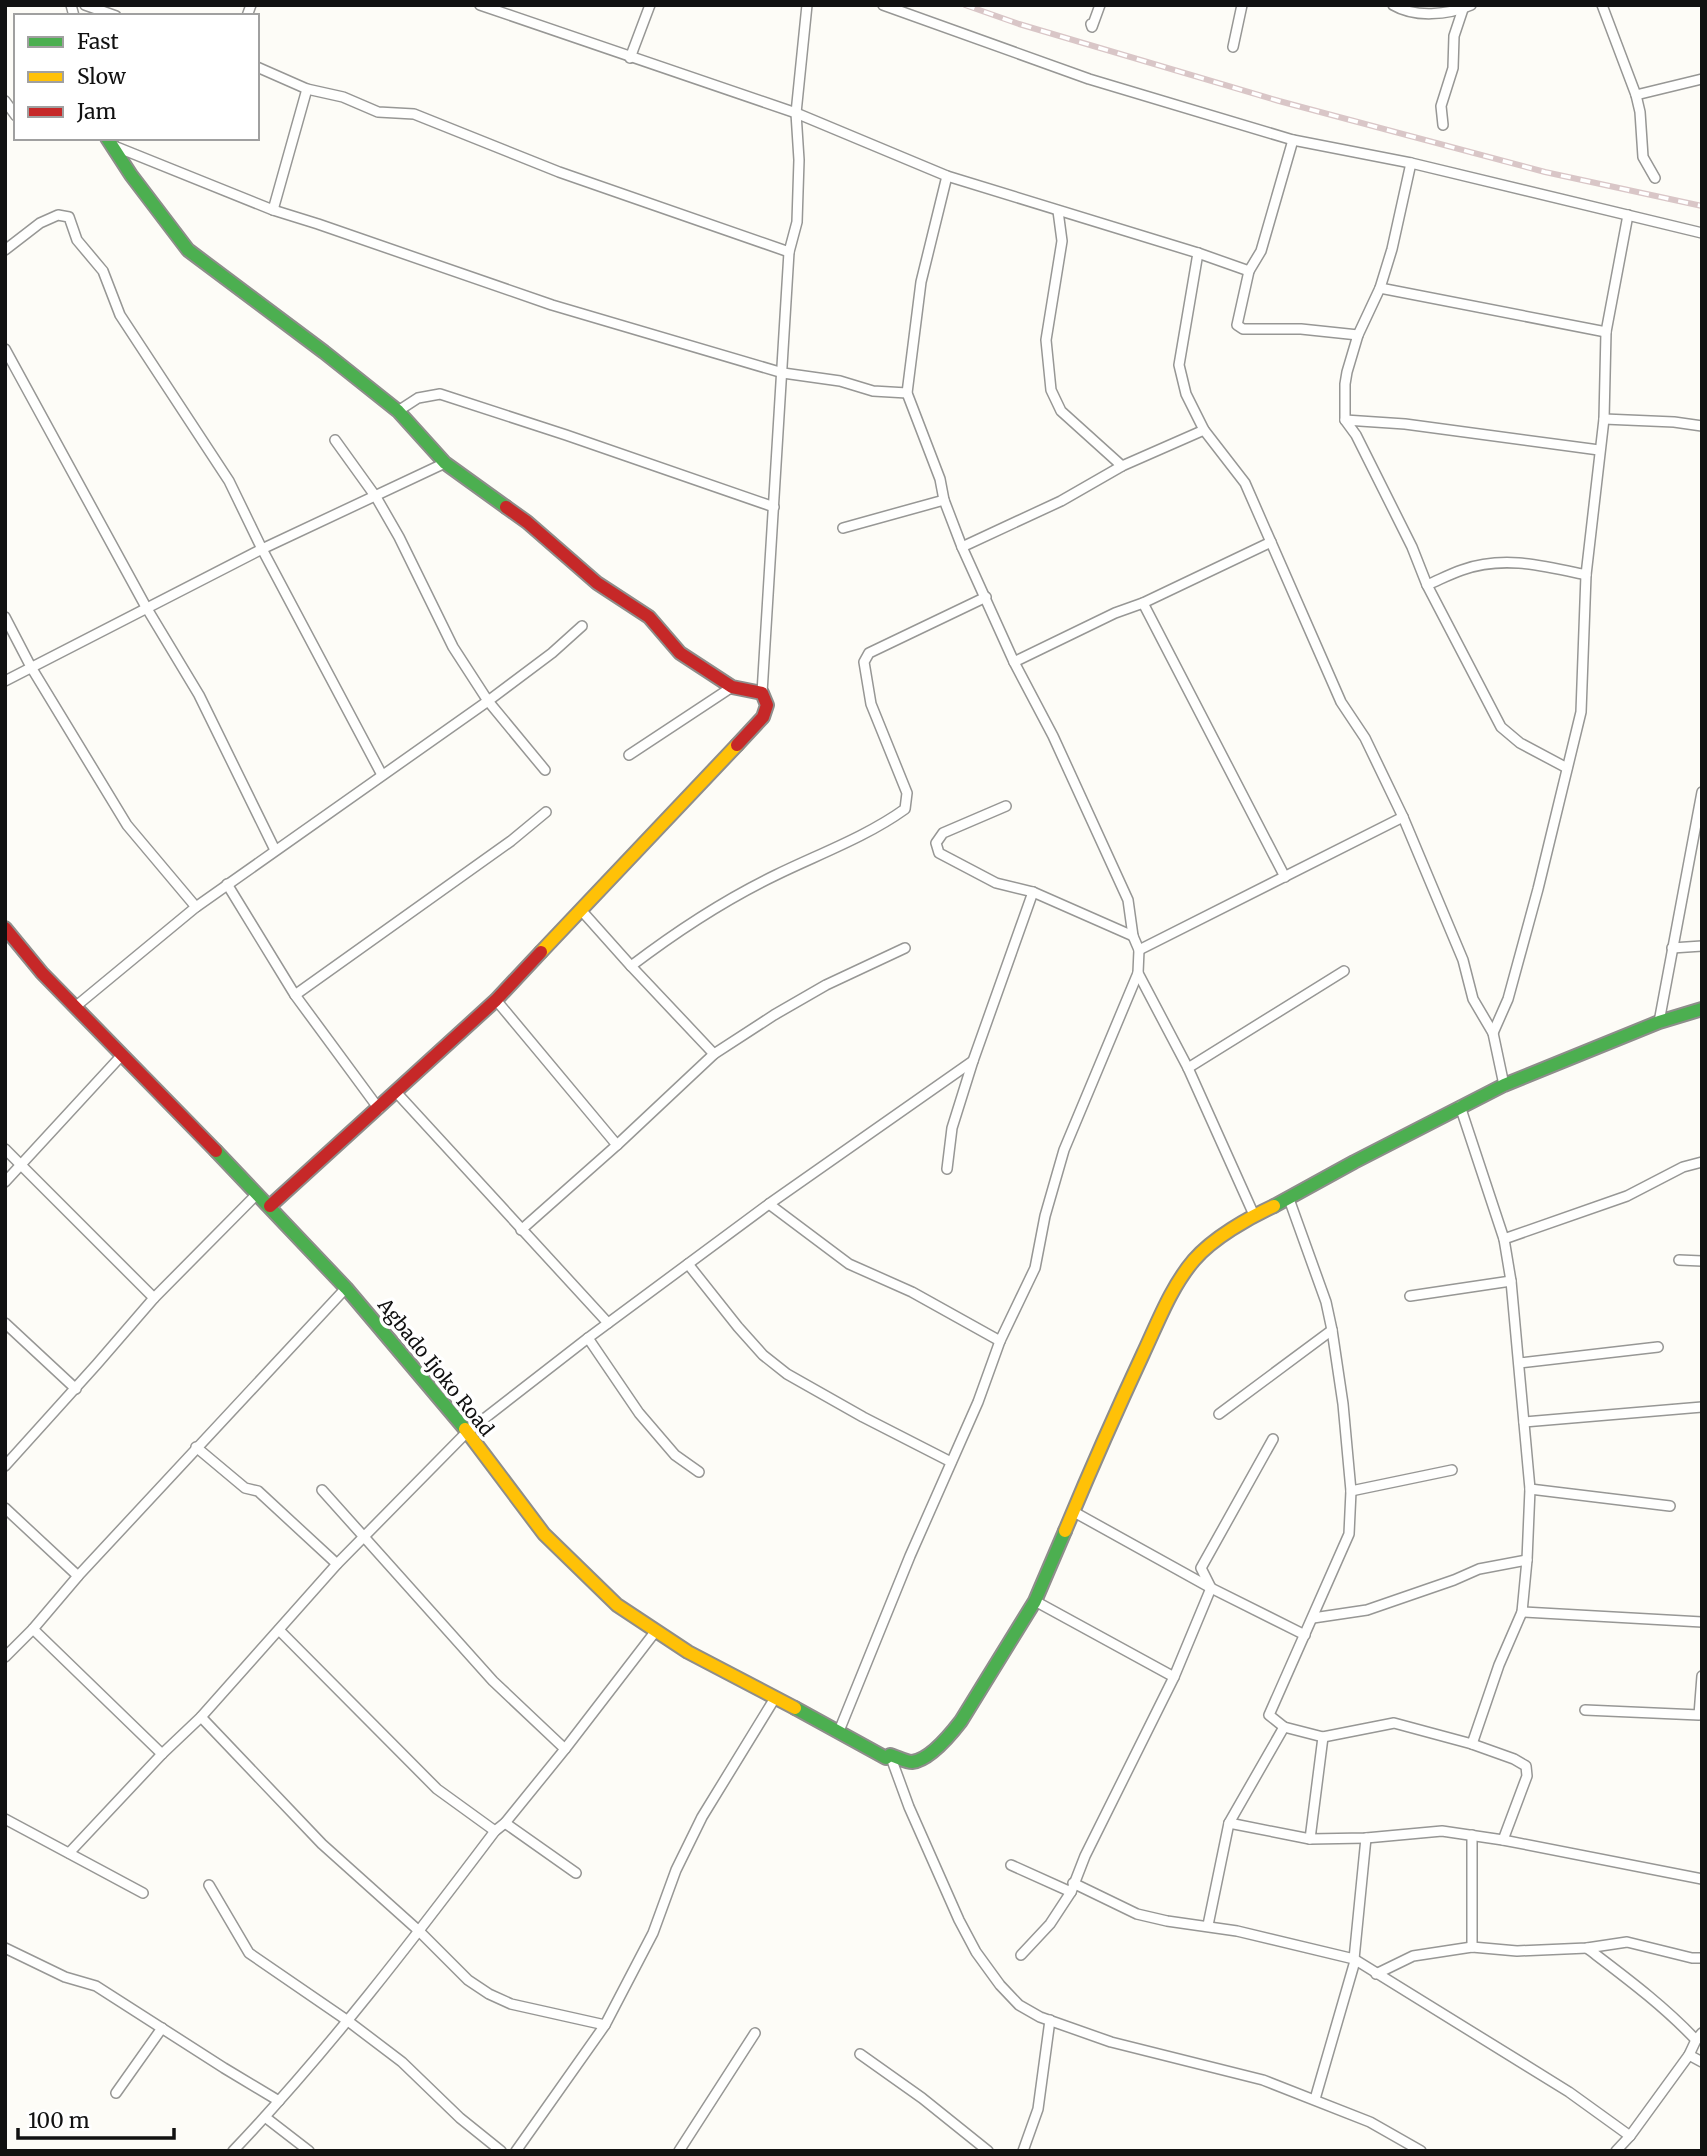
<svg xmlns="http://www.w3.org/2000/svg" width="1707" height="2156" viewBox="0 0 1707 2156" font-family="Merriweather,serif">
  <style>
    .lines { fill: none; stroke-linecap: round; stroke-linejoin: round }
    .street-casing { stroke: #979795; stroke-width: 12 }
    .fast-casing { stroke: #8e8d8b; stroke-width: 16 }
    .slow-casing { stroke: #8e8d8b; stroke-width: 16 }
    .jam-casing { stroke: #8e8d8b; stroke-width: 16 }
    .street { stroke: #fffffe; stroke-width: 9 }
    .fast { stroke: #4caf50; stroke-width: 12 }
    .slow { stroke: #ffc107; stroke-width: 12 }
    .jam { stroke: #c62828; stroke-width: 12 }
    .rail-casing { stroke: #d9c6c7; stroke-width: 6 }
    .rail { stroke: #fff; stroke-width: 3.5; stroke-dasharray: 10; stroke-linecap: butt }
    .labels { text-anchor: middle; stroke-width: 7; stroke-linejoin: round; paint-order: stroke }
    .street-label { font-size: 19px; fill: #111; stroke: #fff }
  </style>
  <rect width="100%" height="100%" fill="#fdfcf7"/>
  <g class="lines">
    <defs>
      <g id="street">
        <path d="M71,5L74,16"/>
        <path d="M85,5L116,16"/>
        <path d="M480,5L796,113L947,176L1198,253L1249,271"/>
        <path d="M883,5L1089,79L1293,140L1411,163L1702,233"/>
        <path d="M1393,5C1415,18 1448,15 1471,5"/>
        <path d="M1602,5L1636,95L1640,112L1643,157L1655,178"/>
        <path d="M247,16L251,5"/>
        <path d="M1091,24L1092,27L1100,5"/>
        <path d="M1233,47L1242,5"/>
        <path d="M630,58L650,5"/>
        <path d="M257,67L307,89L343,97L378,112L414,114L559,172L789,252"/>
        <path d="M1636,95L1702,79"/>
        <path d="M5,101L16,116"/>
        <path d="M1443,125L1441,106L1453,68L1454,36L1463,9"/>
        <path d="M1293,140L1261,251L1249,271L1237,325L1243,329H1301L1358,335"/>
        <path d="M114,146L273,210L318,224L552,305L783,373L840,381L873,391L907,393"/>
        <path d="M1411,163L1392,249L1380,288L1358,335L1347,372L1345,384V420L1356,435L1412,547L1427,585L1501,727L1520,743L1567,768"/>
        <path d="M947,176L921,282L907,393L940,479L944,500L962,547L1014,662L1053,736L1128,900L1133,936L1139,950L1138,973L1188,1068L1254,1215"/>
        <path d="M273,210L307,89"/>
        <path d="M1058,211L1062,241L1046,340L1051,390L1061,411L1122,466"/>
        <path d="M5,250L40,223L58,215L69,217L77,240L103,271L120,315L229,481L262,549L382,775"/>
        <path d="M1198,253L1179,365L1186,394L1204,430L1245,483L1341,702L1365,738L1403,817L1463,960L1473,999L1493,1033L1504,1085"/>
        <path d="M1380,288L1606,332"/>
        <path d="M5,349L146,607L199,695L275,850"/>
        <path d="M398,411L418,398L440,394L566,435L774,507"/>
        <path d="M1604,419L1674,422L1702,426"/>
        <path d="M1345,420L1405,424L1599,450"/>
        <path d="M335,440L376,497L399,537L453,647L488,701L545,770"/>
        <path d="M843,528L944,500"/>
        <path d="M962,547L1061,501L1122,466L1204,430"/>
        <path d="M1427,585C1439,580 1450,574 1462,570C1504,555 1544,566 1586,575"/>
        <path d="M1143,603L1285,877"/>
        <path d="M5,617L31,667L127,825L196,907"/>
        <path d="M1014,662L1115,613L1143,603L1271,542"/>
        <path d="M5,681L262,549L445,463"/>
        <path d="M762,693L789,252L797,222L799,160L796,113L807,5"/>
        <path d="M629,755L732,687"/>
        <path d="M1006,806L943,833L936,843L939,853L996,883L1033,892L1133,936"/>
        <path d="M227,884L295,995L379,1109"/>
        <path d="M581,910L631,966L714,1054"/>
        <path d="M1672,948L1702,946"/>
        <path d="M1139,950L1403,817"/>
        <path d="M631,966C677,931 724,900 776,875C819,854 866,837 905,809L907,793L871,704L864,662L869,653L986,597"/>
        <path d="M295,995L511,841L546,812"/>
        <path d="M496,1000L617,1145"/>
        <path d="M75,1007L196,907L488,701L552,653L582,626"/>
        <path d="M1659,1022L1702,792"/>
        <path d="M1493,1033L1508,999L1538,889L1581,712L1586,575L1604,419L1606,332L1628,215"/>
        <path d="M1188,1068L1344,971"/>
        <path d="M396,1092L608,1323"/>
        <path d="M1460,1106L1504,1239L1511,1281L1530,1489L1527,1560L1522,1612L1499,1665L1472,1744"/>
        <path d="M5,1149L154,1298"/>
        <path d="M947,1169L952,1128L973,1061L1033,892"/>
        <path d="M5,1182L122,1055"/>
        <path d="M1289,1199L1326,1302L1332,1330L1343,1404L1351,1491L1349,1534L1269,1715L1284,1727L1323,1737L1394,1723L1472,1744L1514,1759L1526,1766L1527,1776L1503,1840"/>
        <path d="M769,1204L849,1264L912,1292L1000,1341"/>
        <path d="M521,1230L617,1145L714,1054L774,1015L826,985L905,948"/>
        <path d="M1504,1239L1627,1196L1683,1167L1702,1162"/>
        <path d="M1679,1260L1702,1261"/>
        <path d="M688,1264L738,1327L763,1355L787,1374L863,1417L951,1462"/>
        <path d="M1410,1296L1511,1281"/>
        <path d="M5,1323L76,1389"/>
        <path d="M588,1338L639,1413L675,1455L699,1472"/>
        <path d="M1519,1363L1658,1347"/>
        <path d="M1219,1414L1332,1330"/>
        <path d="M1524,1422L1702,1407"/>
        <path d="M196,1447L245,1488L258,1491L337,1564"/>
        <path d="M5,1466L97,1364L154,1298L257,1194"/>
        <path d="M1530,1489L1670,1506"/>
        <path d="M322,1490L493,1681L565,1749"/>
        <path d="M1351,1491L1452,1470"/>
        <path d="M5,1508L78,1576"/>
        <path d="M1074,1512L1211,1588L1305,1635"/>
        <path d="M1035,1601L1174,1677"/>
        <path d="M1522,1612L1702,1622"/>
        <path d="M1313,1618L1367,1610L1454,1580L1479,1569L1527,1560"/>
        <path d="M33,1629L162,1754"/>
        <path d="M279,1630L437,1789L495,1831"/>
        <path d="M5,1657L33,1629L78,1576L346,1288"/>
        <path d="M1585,1710L1699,1715L1702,1676"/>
        <path d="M201,1717L322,1844L419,1931L468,1980L489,1994L511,2004L605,2025"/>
        <path d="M839,1731L910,1556L978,1402L1000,1341L1035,1268L1045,1216L1064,1150L1138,973"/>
        <path d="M1323,1737L1310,1839L1366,1838L1442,1831L1503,1840L1702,1879"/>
        <path d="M890,1755L909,1807L959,1920L976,1952L1000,1985L1019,2005L1040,2017L1111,2042L1263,2080L1370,2122L1421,2151"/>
        <path d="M5,1819L143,1893"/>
        <path d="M505,1823L576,1873"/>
        <path d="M1229,1823L1310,1839"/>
        <path d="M69,1853L162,1754L201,1717L337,1564L467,1432L588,1338L769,1204L973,1061"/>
        <path d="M1011,1865L1071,1892"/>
        <path d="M1073,1883L1137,1914L1167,1921L1237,1931L1354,1959L1569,2092L1630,2136"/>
        <path d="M209,1885L249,1953L348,2021L402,2062L460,2118L501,2151"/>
        <path d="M1208,1925L1229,1823L1284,1727"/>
        <path d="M1472,1947V1835"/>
        <path d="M5,1948L65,1977L96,1986L224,2068L279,2101"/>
        <path d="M1587,1948C1625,1977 1663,2005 1696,2040"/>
        <path d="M1021,1955L1050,1924L1071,1892L1085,1856L1174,1677L1211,1588L1201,1568L1273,1439"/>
        <path d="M1354,1959L1366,1838"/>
        <path d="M1376,1974L1413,1956L1472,1947L1517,1951L1587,1948L1627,1942L1692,1958H1702"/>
        <path d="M860,2054L922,2098L988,2151"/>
        <path d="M1689,2055L1702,2062"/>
        <path d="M116,2093L162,2028"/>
        <path d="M1315,2099L1355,1961"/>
        <path d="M265,2117L309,2151"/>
        <path d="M233,2151C328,2051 412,1941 495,1831L505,1823L565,1749L655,1632"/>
        <path d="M516,2151L605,2025L653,1933L676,1870L702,1817L775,1698"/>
        <path d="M679,2151L755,2033"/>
        <path d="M1023,2151L1038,2109L1050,2020"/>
        <path d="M1616,2151L1630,2136L1689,2055L1696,2040L1702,2033"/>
      </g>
      <g id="fast">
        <path d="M107,138L131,175L188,250L324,352L398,411L445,463L506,507"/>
        <path d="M216,1151L346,1288L465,1429"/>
        <path d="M1274,1206L1354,1162L1504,1085L1659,1022L1702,1009"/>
        <path d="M795,1708L886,1758L890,1755C897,1757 906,1762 912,1762C930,1760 951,1734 961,1721L1035,1601L1065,1531"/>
      </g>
      <g id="slow">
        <path d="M541,952L737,745"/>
        <path d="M465,1429L544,1534L617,1605L688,1652L795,1708"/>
        <path d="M1065,1531C1090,1471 1116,1412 1143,1354C1158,1322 1171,1287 1194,1260C1213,1238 1248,1218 1274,1206"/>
      </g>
      <g id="jam">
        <path d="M506,507L527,522L597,583L649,617L680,653L732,687L762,693L767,705L763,717L737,745"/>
        <path d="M5,928L42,973L216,1151"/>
        <path d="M270,1206L496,1000L541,952"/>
      </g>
    </defs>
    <use href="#street" class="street-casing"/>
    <use href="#fast" class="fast-casing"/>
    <use href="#slow" class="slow-casing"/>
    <use href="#jam" class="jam-casing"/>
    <use href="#street" class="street"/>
    <use href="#fast" class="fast"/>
    <use href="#slow" class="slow"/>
    <use href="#jam" class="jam"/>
    <defs>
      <path id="rail" d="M965,5L1019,24L1279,101L1545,172L1702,206"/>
    </defs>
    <use href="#rail" class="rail-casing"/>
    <use href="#rail" class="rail"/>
  </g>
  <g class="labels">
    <g class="street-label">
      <text transform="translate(436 1367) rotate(51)" y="7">Agbado Ijoko Road</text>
    </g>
  </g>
  <rect width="1707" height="2156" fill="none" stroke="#111111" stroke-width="14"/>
  <rect x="14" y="14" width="245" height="126" fill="#ffffff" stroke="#a0a0a0" stroke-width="2"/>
  <rect x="28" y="37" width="35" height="10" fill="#4caf50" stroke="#a0a0a0" stroke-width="2"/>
  <text x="77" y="49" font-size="21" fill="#111111">Fast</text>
  <rect x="28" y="72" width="35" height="10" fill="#ffc107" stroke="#a0a0a0" stroke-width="2"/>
  <text x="77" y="84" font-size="21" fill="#111111">Slow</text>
  <rect x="28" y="107" width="35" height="10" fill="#c62828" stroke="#a0a0a0" stroke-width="2"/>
  <text x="77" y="119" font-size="21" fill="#111111">Jam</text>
  <path d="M18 2128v10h156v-10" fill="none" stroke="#111111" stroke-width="3.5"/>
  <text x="28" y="2128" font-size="21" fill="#111111" stroke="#ffffff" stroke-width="5" paint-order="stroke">100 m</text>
</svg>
